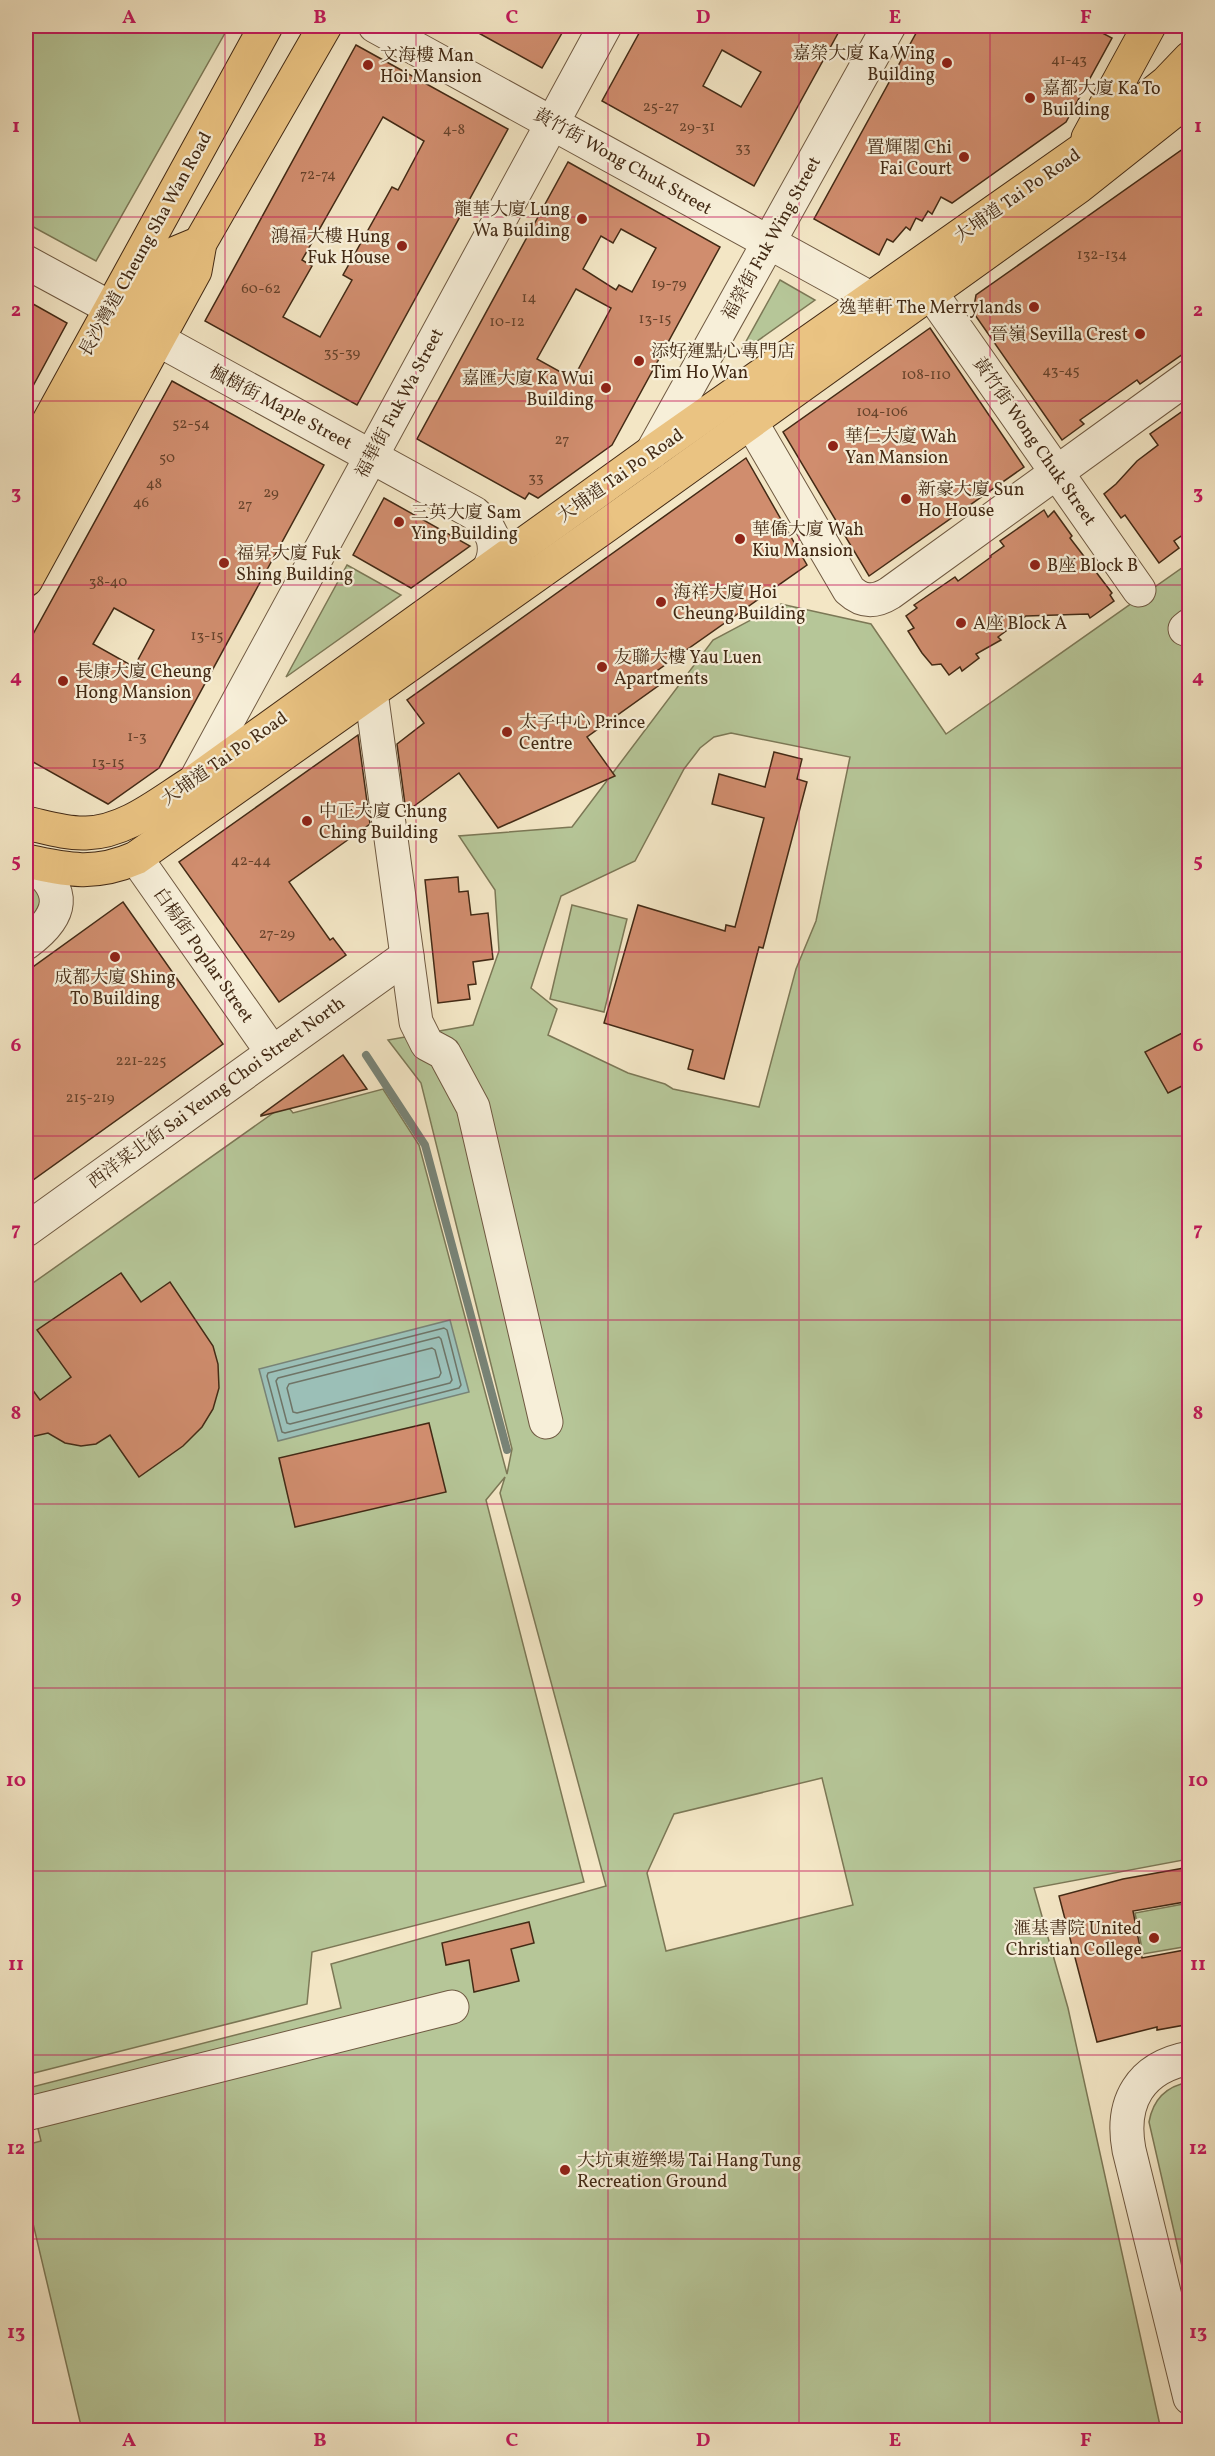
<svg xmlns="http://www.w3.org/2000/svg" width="1215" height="2456" viewBox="0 0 1215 2456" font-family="Vollkorn,'Noto Serif TC',serif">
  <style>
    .green { fill: #b6c698; stroke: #7c7856; stroke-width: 1.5; fill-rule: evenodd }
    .water { fill: #9bbfb7; stroke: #788376; stroke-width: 1.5 }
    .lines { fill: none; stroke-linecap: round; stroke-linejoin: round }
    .shore { stroke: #6f7466; stroke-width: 1.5 }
    .stream { stroke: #788376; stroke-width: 8 }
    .building { fill: #d08d6e; stroke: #432a15; stroke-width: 1.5; fill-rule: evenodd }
    .minor-casing { stroke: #6f5941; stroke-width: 35 }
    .major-casing { stroke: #432a15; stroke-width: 35 }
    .minor { stroke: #f7efd9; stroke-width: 33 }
    .major { stroke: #eac382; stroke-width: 33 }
    .grid { fill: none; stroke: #c2185b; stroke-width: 1.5; stroke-opacity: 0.55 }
    .poi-dot { fill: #8f2418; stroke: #f7efd9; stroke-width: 2 }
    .labels { text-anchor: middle; stroke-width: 4.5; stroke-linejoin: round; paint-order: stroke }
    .number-label { font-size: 15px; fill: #66432b }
    .poi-label { font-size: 18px; fill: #432a15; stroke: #f7efd9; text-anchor: start }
    .street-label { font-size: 18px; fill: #432a15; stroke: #f7efd9 }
    .neatline { fill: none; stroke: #c2185b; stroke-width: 2 }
    .grid-label { font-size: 20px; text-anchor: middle; font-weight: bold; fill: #c2185b }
  </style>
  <rect width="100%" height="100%" fill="#f3e6c5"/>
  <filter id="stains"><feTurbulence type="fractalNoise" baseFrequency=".00333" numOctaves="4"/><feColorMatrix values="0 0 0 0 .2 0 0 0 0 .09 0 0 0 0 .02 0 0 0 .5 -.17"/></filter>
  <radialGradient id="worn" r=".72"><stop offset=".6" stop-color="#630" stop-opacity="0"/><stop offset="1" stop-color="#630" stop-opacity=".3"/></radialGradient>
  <g class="green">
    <path d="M26,26H229L96,261L26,223Z"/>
    <path d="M780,280L815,300L739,354Z"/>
    <path d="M1189,563V1859L1034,1888L1068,2008L1161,2430H82L26,2194V2145L41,2141L28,2088L341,2008L331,1964L606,1886L500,1493L505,1477L486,1500L584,1882L312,1952L307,2004L26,2075V1288L286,1104L293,1113L383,1089L419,1145L507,1474L512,1449L421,1083L388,1040L473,1025L499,951L495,890L459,836L572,827L713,640L781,604L871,624L946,734ZM731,733L850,757L816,921L796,969L759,1107L673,1089L665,1084L628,1073L548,1035L557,1009L531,988L561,896L635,861L684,769L700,748L714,737ZM822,1778L853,1905L666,1951L647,1873L674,1814Z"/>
    <path d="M347,565L401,595L286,677Z"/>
    <path d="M26,887L42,890L45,894L26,930Z"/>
    <path d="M572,905L627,919L604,1012L550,999Z"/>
    <path d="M1189,1903V1946L1143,1954L1135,1913Z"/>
    <path d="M1189,2082H1190L1189,2297L1149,2122C1153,2099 1167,2086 1189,2082Z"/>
  </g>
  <path class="water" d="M450,1320L469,1392L278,1441L259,1369Z"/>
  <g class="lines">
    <g class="shore">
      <path d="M444,1328L447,1330L461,1385L459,1388L285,1433L282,1432L267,1376L268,1373Z"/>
      <path d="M439,1337L441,1339L452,1380L450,1383L290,1424L287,1423L276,1381L278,1378Z"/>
      <path d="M432,1348L435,1350L441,1373L439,1377L297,1413L293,1412L287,1388L289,1384Z"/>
    </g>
    <path class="stream" d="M366,1055L425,1145L507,1450"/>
  </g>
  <g class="building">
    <path d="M466,26H566L542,68Z"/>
    <path d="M643,26H842L754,186L602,101ZM722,50L761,72L741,107L703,86Z"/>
    <path d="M920,26H1089L1112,38L1066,122L952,203L941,197L932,214L928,211L922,221L916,218L910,230L906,227L893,242L887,239L879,255L814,219Z"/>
    <path d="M356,45L508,129L357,405L205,321ZM383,117L424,141L398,190L392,187L343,275L352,280L320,337L283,317L312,266L302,260Z"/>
    <path d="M1190,144V349L1140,384L1137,380L1080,420L1084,424L1062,440L973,312L976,295Z"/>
    <path d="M568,162L720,247L612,445L538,498L529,493L525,499L417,439ZM621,229L656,248L632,292L619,285L616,290L583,269L601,236L613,243ZM576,289L611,308L573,379L537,359Z"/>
    <path d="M26,300L67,323L26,399Z"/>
    <path d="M930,328L1024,467L869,576L783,432Z"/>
    <path d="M172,381L324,465L159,768L108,804L26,758V647ZM114,608L154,630L134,667L93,644Z"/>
    <path d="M1190,406V530L1174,541L1179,548L1159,563L1125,515L1121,518L1104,494L1116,484L1137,461L1158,445L1150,434Z"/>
    <path d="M746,458L807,565L651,675L658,686L587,737L615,776L498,828L459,773L406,812L397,744L424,723L407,700Z"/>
    <path d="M384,498L470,546L411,588L353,555Z"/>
    <path d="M1044,510L1048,517L1054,511L1072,536L1070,538L1112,593L1110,595L1114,601L1090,618L1088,614L1026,616L998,637L1001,640L976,654L979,658L962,671L960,667L949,675L941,664L932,665L922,653L908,631L914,628L906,616L917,608L914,605L955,577L958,581L991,557L990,556L1004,546L1000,541Z"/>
    <path d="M358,735L370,824L289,882L330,940L333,938L346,955L279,1002L179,862Z"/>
    <path d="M774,752L802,759L797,779L807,782L763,948L759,947L724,1079L688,1069L693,1050L604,1023L638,905L725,931L726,925L735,927L764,818L712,804L719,774L765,787Z"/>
    <path d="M458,877L459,892L468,891L471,915L488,913L493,959L473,962L476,984L468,985L470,999L438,1003L425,880Z"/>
    <path d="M123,902L223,1044L26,1185V972Z"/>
    <path d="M1190,1029V1082L1168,1093L1145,1052Z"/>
    <path d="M343,1055L367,1089L261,1116V1115Z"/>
    <path d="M121,1273L141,1302L170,1282L213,1346L218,1364L219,1388L213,1409L202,1427L183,1446L139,1477L110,1435L96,1444L81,1446L65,1443L48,1433L26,1438V1381L40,1400L71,1377L37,1330Z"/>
    <path d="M429,1423L446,1492L295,1527L279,1458Z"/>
    <path d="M1190,1867V1901L1133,1911L1142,1958L1190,1949V2024L1157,2030V2027L1097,2042L1059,1896L1123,1879Z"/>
    <path d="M529,1922L534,1943L511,1949L519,1981L474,1992L469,1960L446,1965L442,1943Z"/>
  </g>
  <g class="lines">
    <defs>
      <g id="minor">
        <path d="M375,26L870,298"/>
        <path d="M26,262L109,307"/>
        <path d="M931,293L1139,590"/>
        <path d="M157,339L474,513C493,529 501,548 488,570"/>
        <path d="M751,422L849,590C862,602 874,603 890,593L1190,376"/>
        <path d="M652,452L889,26"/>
        <path d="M1185,629L1190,625"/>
        <path d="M371,692L416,1022L427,1044L444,1053L473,1107L546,1422"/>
        <path d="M195,781L605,26"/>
        <path d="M136,858L272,1052"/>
        <path d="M26,943C63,916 69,890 28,862"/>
        <path d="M26,1230L407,956"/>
        <path d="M1190,2058C1140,2067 1120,2102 1129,2150L1190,2398"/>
        <path d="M26,2114L452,2007"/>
      </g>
      <g id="major">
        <path d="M1088,138L1149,26"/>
        <path d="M26,463L266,26"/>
        <path d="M26,522L171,255L200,243"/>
        <path d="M26,580L195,271L200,243L325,26"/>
        <path d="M26,823C45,827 66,834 86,833C127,832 162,801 195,781L652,452L1082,150L1166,83L1190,58"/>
        <path d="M26,861C68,870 95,876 136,858L607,525L1078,187L1190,98"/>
      </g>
    </defs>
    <use href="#minor" class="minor-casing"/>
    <use href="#major" class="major-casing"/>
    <use href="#minor" class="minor"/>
    <use href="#major" class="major"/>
  </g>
  <path class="grid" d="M225,26V2430M416,26V2430M608,26V2430M799,26V2430M990,26V2430M26,217H1190M26,401H1190M26,585H1190M26,768H1190M26,952H1190M26,1136H1190M26,1320H1190M26,1504H1190M26,1688H1190M26,1871H1190M26,2055H1190M26,2239H1190"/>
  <g class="poi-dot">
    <circle cx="947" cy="63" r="6"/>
    <circle cx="368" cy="65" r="6"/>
    <circle cx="1030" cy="98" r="6"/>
    <circle cx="964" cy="157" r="6"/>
    <circle cx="582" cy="219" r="6"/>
    <circle cx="402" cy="246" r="6"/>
    <circle cx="1034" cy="307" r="6"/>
    <circle cx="1140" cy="334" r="6"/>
    <circle cx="639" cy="361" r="6"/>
    <circle cx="606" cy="388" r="6"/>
    <circle cx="833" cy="446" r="6"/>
    <circle cx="906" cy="499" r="6"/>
    <circle cx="399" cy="522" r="6"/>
    <circle cx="740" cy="539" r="6"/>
    <circle cx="224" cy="563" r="6"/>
    <circle cx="1035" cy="565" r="6"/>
    <circle cx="661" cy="602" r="6"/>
    <circle cx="961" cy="623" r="6"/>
    <circle cx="602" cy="667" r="6"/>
    <circle cx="63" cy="681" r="6"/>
    <circle cx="507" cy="732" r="6"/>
    <circle cx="307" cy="821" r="6"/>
    <circle cx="115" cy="957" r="6"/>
    <circle cx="1154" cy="1938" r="6"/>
    <circle cx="565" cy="2170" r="6"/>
  </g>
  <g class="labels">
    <g class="number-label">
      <text x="1069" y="64">41-43</text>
      <text x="661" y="111">25-27</text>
      <text x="697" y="131">29-31</text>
      <text x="454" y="134">4-8</text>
      <text x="743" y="152">33</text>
      <text x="318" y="179">72-74</text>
      <text x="1102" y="259">132-134</text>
      <text x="669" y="288">19-79</text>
      <text x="261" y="293">60-62</text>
      <text x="529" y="302">14</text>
      <text x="655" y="323">13-15</text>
      <text x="507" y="326">10-12</text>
      <text x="342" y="357">35-39</text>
      <text x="1061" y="375">43-45</text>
      <text x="926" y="379">108-110</text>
      <text x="882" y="416">104-106</text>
      <text x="191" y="428">52-54</text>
      <text x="562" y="444">27</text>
      <text x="167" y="462">50</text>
      <text x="536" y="482">33</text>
      <text x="154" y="488">48</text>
      <text x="271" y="497">29</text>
      <text x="141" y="507">46</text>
      <text x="245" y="509">27</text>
      <text x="108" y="586">38-40</text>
      <text x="207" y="640">13-15</text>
      <text x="137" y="741">1-3</text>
      <text x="108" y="767">13-15</text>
      <text x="251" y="865">42-44</text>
      <text x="277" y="938">27-29</text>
      <text x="141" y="1065">221-225</text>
      <text x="90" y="1102">215-219</text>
    </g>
    <g class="poi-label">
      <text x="935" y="59" text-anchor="end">嘉榮大廈 Ka Wing<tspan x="935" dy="21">Building</tspan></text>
      <text x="380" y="61">文海樓 Man<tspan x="380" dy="21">Hoi Mansion</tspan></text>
      <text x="1042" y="94">嘉都大廈 Ka To<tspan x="1042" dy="21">Building</tspan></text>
      <text x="952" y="153" text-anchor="end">置輝閣 Chi<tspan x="952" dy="21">Fai Court</tspan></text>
      <text x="570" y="215" text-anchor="end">龍華大廈 Lung<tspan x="570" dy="21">Wa Building</tspan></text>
      <text x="390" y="242" text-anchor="end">鴻福大樓 Hung<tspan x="390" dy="21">Fuk House</tspan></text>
      <text x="1022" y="313" text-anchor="end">逸華軒 The Merrylands</text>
      <text x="1128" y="340" text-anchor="end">晉嶺 Sevilla Crest</text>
      <text x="651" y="357">添好運點心專門店<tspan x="651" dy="21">Tim Ho Wan</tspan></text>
      <text x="594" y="384" text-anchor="end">嘉匯大廈 Ka Wui<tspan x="594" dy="21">Building</tspan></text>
      <text x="845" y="442">華仁大廈 Wah<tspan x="845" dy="21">Yan Mansion</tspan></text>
      <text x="918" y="495">新豪大廈 Sun<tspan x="918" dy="21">Ho House</tspan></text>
      <text x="411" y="518">三英大廈 Sam<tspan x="411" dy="21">Ying Building</tspan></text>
      <text x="752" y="535">華僑大廈 Wah<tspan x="752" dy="21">Kiu Mansion</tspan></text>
      <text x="236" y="559">福昇大廈 Fuk<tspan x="236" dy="21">Shing Building</tspan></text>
      <text x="1047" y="571">B座 Block B</text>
      <text x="673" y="598">海祥大廈 Hoi<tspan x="673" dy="21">Cheung Building</tspan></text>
      <text x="973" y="629">A座 Block A</text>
      <text x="614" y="663">友聯大樓 Yau Luen<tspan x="614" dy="21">Apartments</tspan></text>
      <text x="75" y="677">長康大廈 Cheung<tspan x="75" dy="21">Hong Mansion</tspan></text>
      <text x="519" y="728">太子中心 Prince<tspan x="519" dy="21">Centre</tspan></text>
      <text x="319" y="817">中正大廈 Chung<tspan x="319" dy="21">Ching Building</tspan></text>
      <text x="115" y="983" text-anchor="middle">成都大廈 Shing<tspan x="115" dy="21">To Building</tspan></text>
      <text x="1142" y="1934" text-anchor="end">滙基書院 United<tspan x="1142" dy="21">Christian College</tspan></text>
      <text x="577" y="2166">大坑東遊樂場 Tai Hang Tung<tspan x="577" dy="21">Recreation Ground</tspan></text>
    </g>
    <g class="street-label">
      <text transform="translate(623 161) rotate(29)" y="6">黃竹街 Wong Chuk Street</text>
      <text transform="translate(1017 195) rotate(-35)" y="6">大埔道 Tai Po Road</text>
      <text transform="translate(771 238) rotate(-61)" y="6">福榮街 Fuk Wing Street</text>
      <text transform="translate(145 244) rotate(-61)" y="6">長沙灣道 Cheung Sha Wan Road</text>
      <text transform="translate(399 403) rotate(-62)" y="6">福華街 Fuk Wa Street</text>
      <text transform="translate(281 407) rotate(28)" y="6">楓樹街 Maple Street</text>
      <text transform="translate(1035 441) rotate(55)" y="6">黃竹街 Wong Chuk Street</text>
      <text transform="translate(620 475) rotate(-35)" y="6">大埔道 Tai Po Road</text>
      <text transform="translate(224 758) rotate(-35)" y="6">大埔道 Tai Po Road</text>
      <text transform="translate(204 955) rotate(55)" y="6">白楊街 Poplar Street</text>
      <text transform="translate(216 1092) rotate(-36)" y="6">西洋菜北街 Sai Yeung Choi Street North</text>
    </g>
  </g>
  <rect width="1215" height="2456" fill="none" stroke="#f3e6c5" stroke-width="66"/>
  <rect x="33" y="33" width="1149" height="2390" class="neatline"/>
  <g class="grid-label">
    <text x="129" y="23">A</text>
    <text x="320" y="23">B</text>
    <text x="512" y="23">C</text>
    <text x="703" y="23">D</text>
    <text x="895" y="23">E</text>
    <text x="1086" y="23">F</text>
    <text x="16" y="132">1</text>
    <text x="1198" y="132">1</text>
    <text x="16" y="316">2</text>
    <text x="1198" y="316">2</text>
    <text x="16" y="499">3</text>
    <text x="1198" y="499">3</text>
    <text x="16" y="683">4</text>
    <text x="1198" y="683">4</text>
    <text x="16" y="867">5</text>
    <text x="1198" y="867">5</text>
    <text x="16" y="1051">6</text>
    <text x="1198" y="1051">6</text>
    <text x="16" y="1235">7</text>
    <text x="1198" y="1235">7</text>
    <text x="16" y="1419">8</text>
    <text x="1198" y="1419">8</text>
    <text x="16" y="1603">9</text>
    <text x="1198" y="1603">9</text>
    <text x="16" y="1786">10</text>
    <text x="1198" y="1786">10</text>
    <text x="16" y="1970">11</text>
    <text x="1198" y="1970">11</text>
    <text x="16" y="2154">12</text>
    <text x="1198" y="2154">12</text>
    <text x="16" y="2338">13</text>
    <text x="1198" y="2338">13</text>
    <text x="129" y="2446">A</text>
    <text x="320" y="2446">B</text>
    <text x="512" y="2446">C</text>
    <text x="703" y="2446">D</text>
    <text x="895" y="2446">E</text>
    <text x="1086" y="2446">F</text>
  </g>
  <rect width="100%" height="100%" filter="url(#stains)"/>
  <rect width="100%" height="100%" fill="url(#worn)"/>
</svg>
